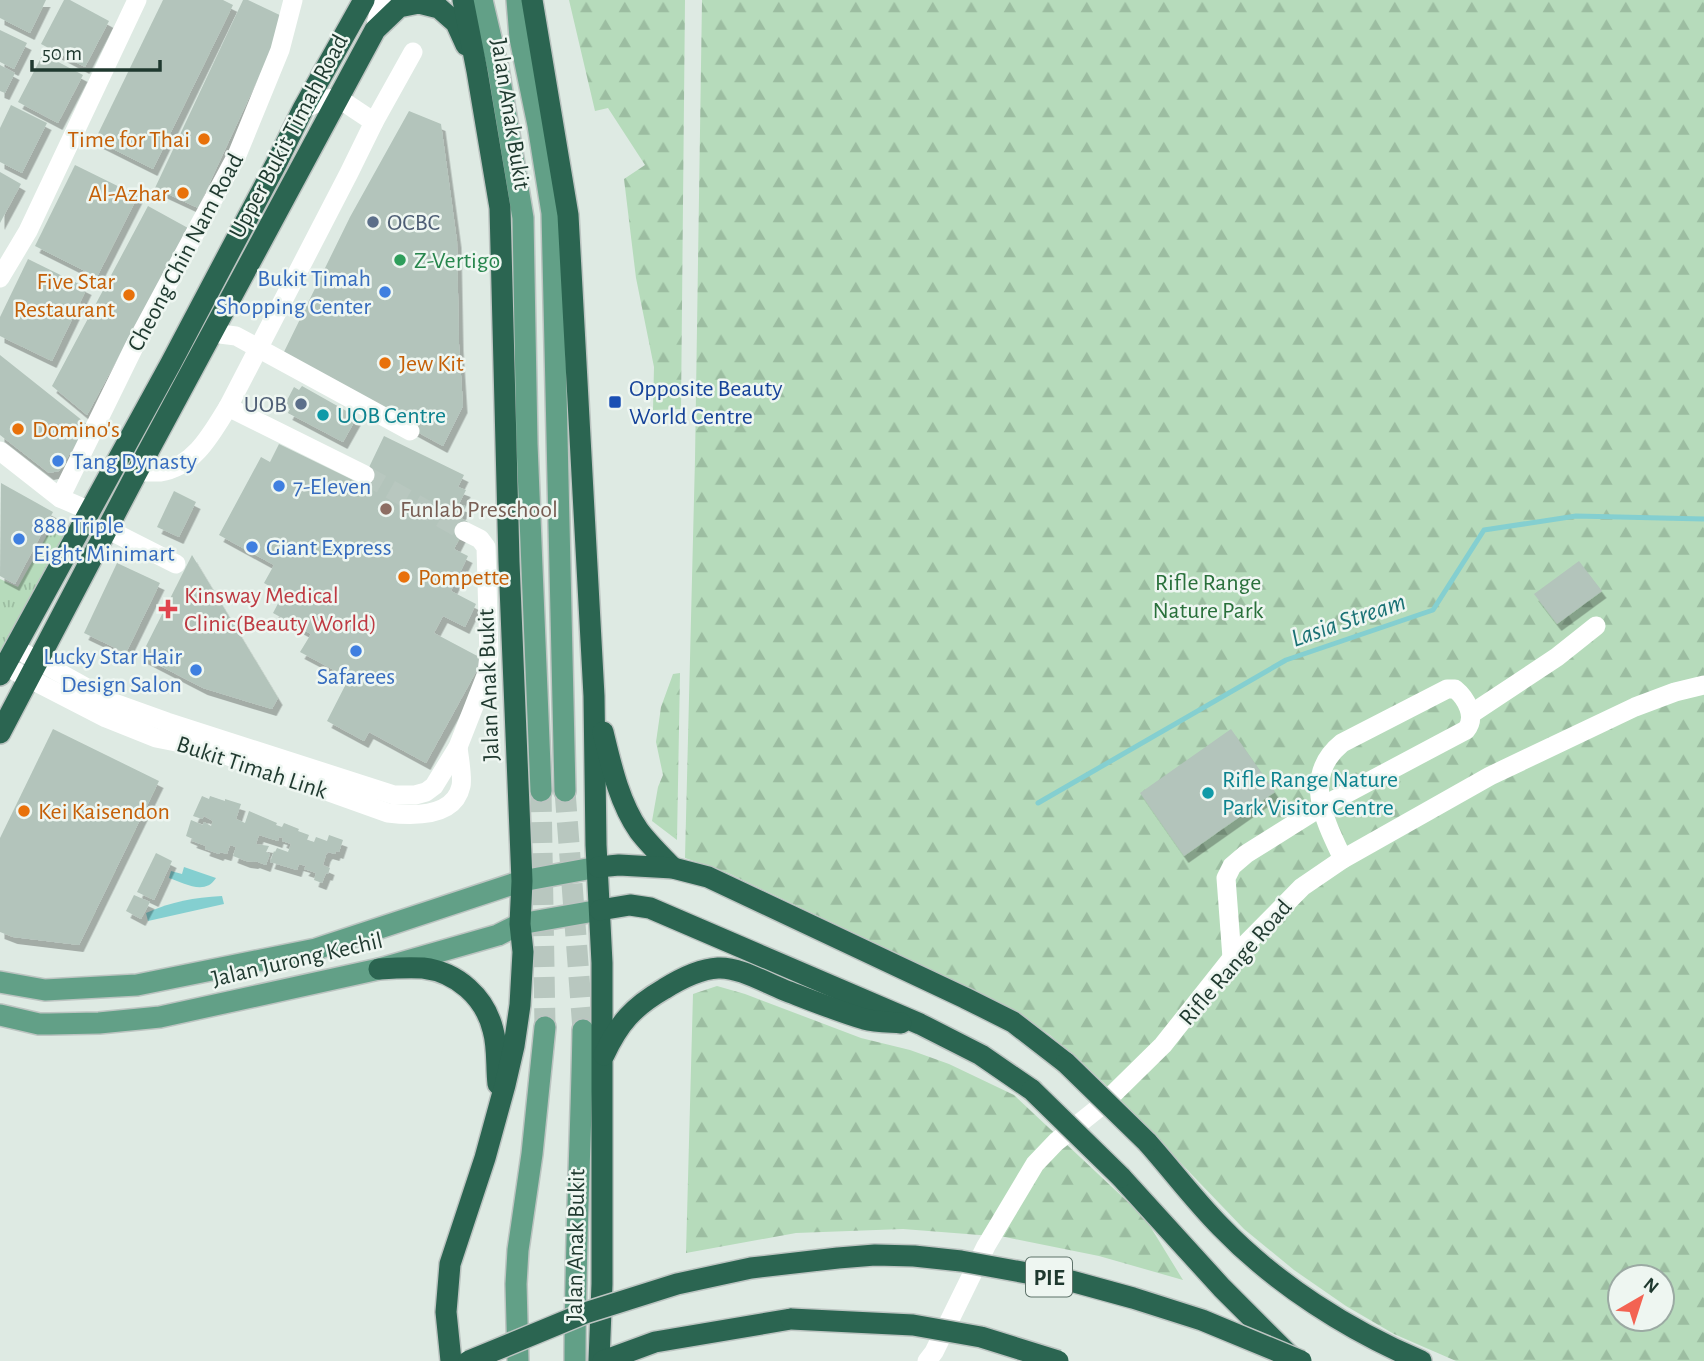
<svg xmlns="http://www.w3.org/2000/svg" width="1704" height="1361" viewBox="0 0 1704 1361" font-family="'Alegreya Sans',sans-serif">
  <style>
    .grass { fill: url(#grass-tufts) }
    .forest { fill: url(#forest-firs); fill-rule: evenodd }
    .water { fill: #84cfd0 }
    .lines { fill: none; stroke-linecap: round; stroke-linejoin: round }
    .stream { stroke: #84cfd0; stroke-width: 5 }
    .building { fill: #b3c4bb; filter: url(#shadow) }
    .minor-tunnel { stroke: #b8c7bf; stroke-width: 19; stroke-dasharray: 19 10; stroke-linecap: butt }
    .major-tunnel { stroke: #b8c7bf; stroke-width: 21; stroke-dasharray: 21 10; stroke-linecap: butt }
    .major-casing { stroke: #bcc4c1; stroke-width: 24 }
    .highway-casing { stroke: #bcc4c1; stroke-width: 24 }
    .minor { stroke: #fff; stroke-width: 19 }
    .major { stroke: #62a087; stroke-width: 21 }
    .highway { stroke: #2b6551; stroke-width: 21 }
    .highway-bridge-casing { stroke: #bcc4c1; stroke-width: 24; stroke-linecap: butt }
    .highway-bridge { stroke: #2b6551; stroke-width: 21 }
    .food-dot { fill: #e8710a; stroke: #eef6f1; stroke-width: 2.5 }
    .service-dot { fill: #5c6f8a; stroke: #eef6f1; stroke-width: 2.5 }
    .leisure-dot { fill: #2e9e5b; stroke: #eef6f1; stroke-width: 2.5 }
    .shop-dot { fill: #3f7fe0; stroke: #eef6f1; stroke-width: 2.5 }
    .transit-dot { fill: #1a4fb4; stroke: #eef6f1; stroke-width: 2.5 }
    .culture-dot { fill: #0f9aa8; stroke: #eef6f1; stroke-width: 2.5 }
    .education-dot { fill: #8d6e63; stroke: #eef6f1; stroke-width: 2.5 }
    .health-dot { fill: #e0444e; stroke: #eef6f1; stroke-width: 2.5 }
    .labels { text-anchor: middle; stroke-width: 5; stroke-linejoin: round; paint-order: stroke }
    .shield { fill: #eef6f1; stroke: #5d7269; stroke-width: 2 }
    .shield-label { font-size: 23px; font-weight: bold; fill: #1f392f }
    .street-label { font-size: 24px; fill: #1f392f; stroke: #eef6f1 }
    .food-label { font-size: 24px; fill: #c56008; stroke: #eef6f1; text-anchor: start }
    .service-label { font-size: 24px; fill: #4e5e75; stroke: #eef6f1; text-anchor: start }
    .leisure-label { font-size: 24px; fill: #27864d; stroke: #eef6f1; text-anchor: start }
    .shop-label { font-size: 24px; fill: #366cbe; stroke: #eef6f1; text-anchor: start }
    .transit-label { font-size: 24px; fill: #164399; stroke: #eef6f1; text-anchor: start }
    .culture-label { font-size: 24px; fill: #0d838f; stroke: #eef6f1; text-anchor: start }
    .education-label { font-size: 24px; fill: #785e54; stroke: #eef6f1; text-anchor: start }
    .park-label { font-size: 24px; fill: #29703b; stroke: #eef6f1 }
    .health-label { font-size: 24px; fill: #be3a42; stroke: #eef6f1; text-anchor: start }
    .water-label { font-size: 26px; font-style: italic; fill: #1a7275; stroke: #eef6f1 }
  </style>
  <defs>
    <pattern id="grass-tufts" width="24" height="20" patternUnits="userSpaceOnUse" patternTransform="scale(1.75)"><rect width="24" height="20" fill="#b6dbbb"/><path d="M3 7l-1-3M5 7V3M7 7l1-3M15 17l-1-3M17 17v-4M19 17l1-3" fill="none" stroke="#9cbda1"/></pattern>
    <pattern id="forest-firs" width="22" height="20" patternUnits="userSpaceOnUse" patternTransform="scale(1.75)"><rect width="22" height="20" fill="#b6dbbb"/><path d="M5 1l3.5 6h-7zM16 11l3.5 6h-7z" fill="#9cbda1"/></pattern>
    <filter id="shadow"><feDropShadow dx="4.5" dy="7" stdDeviation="0" flood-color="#0004"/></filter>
  </defs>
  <rect width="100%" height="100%" fill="#deeae3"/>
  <path class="grass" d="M56,519L67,527V552L0,664V579L18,587Z"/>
  <g class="forest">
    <path d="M569,0H685L681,409L653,410L654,367L636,278L624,179L645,165L608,108L595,111Z"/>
    <path d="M702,0H1704V1361H1456L1394,1334L1346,1306L1294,1270L1244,1229L1103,1082L1050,1035L1003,1004L728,873L685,858L695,459ZM1620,1277H1662V1319H1620Z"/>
    <path d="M680,673L677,840L652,821L658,787L663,775L656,742L661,707L673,674Z"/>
    <path d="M717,986L745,994L861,1038L910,1050L949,1064L1014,1095L1145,1218L1183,1280L1099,1256L1005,1237L903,1229L796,1233L686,1253L693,994Z"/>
  </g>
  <g class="water">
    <path d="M184,867L216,878C205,896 184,883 169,878L171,871L182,874Z"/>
    <path d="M222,896L224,904L148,921L146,913C173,901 193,898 222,896Z"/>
  </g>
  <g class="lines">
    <path class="stream" d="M1038,803L1286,660L1433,610L1484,530L1576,516L1704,519"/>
  </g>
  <g class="building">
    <path d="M0,0H46L30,33L0,18Z"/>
    <path d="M64,0H70L109,21L85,67L41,44Z"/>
    <path d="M163,0H223L233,5L153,169L95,140Z"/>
    <path d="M243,0H248L286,18L198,208L155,188Z"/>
    <path d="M0,30L27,43L14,69L0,62Z"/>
    <path d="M43,54L83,75L58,123L18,102Z"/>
    <path d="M0,65L15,73L5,93L0,91Z"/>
    <path d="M11,105L47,123L22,173L0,162V128Z"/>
    <path d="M409,111L441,124L457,241L459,344L463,406L443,446L281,358L350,217Z"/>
    <path d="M75,165L138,196L97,277L35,246Z"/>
    <path d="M0,172L21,184L0,223Z"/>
    <path d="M148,206L188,228L87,415L52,386Z"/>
    <path d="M28,259L87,288L52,361L0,336V317Z"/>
    <path d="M0,355L88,425L59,471L49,473L0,435Z"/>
    <path d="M302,386L357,417L343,442L288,413L290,409L284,406L294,387L299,390Z"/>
    <path d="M384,436L464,475L458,487L466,490L459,504L465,506L459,517L468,522L454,549L468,556L451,591L476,604L465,627L443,616L434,633L483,659L426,763L369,732L364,741L327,721L349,678L300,652L311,634L273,613L283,594L264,583L274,565L219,535L261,457L270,462L279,444L361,484Z"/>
    <path d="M1,483L53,512L15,584L0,576Z"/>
    <path d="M174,491L196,502L179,537L157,527Z"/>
    <path d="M192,555L278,698L272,709L203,688L141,656Z"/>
    <path d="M1579,561L1602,591L1557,624L1534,594Z"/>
    <path d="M117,563L160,583L126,653L84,633Z"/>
    <path d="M53,729L159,781L79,945L13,937L0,932V838Z"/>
    <path d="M1231,729L1275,792L1184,856L1140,793Z"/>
    <path d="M202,796L209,799L210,796L225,801V799L241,804L236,819L245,823L249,811L277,823L276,825L282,827L284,823L299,829L298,831L309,835L307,840L314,842L316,837L327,841L329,835L343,840L339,852L336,851L335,854L328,852L326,855L323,865L330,868L328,874L326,873L322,883L314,880L316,873L304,869L306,866L299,864L297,870L270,862L274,851L275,852L277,848L288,852L291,844L282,841L283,838L279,837L278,841L259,835L256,844L269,846L266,852L270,854L266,865L255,861L254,862L246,861L233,856L236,847L230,845L227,854L220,852L219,854L205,849L206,846L192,841L193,839L186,836L191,820L203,825L204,822L211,826L213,821L204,816L202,819L193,816Z"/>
    <path d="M156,853L172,861L154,900L137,892Z"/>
    <path d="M134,895L150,902L141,919L126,911Z"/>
  </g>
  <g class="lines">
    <path class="minor-tunnel" d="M365,475L464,531"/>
    <g class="major-tunnel">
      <path d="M541,791L545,1027"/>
      <path d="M565,791L583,1030"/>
    </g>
    <defs>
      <g id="major">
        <path d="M482,0L498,68L523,218L527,444L541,791"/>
        <path d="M517,0L520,38L538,125L552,213L565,791"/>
        <path d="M0,982L45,990L137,985L316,949L522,881L598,867"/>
        <path d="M0,1015L39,1024H50L99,1023L160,1017L379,969L498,935L520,924L600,910"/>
        <path d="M518,1361L516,1284L518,1250L532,1154L545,1027"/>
        <path d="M575,1361C575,1251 581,1140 583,1030"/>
      </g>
      <g id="highway">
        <path d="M532,0L568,215L594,696L596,845L602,963V1284L599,1361"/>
        <path d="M0,675L171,363L276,164L303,109L364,0"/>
        <path d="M603,732C611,765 619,802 639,831C649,844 661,856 673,868"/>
        <path d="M0,733L137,472L375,30L399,7L419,3L439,8L456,23L466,45"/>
        <path d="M598,867L619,865L673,868L708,877L965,998L1013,1022L1066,1063"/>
        <path d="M600,910L630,905L650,908L920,1024L981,1055L1032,1090"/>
        <path d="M379,969C393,968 408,967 423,968C457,972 485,997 493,1030C498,1047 496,1067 498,1084"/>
        <path d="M604,1055C619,1023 633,1007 664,989C680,979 699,969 718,968C739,967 764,982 784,990C810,1000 837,1011 864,1019C876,1022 889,1022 901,1023"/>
        <path d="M1147,1142C1172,1170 1195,1201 1221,1227C1276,1284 1348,1330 1421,1361"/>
        <path d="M1121,1177L1222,1288L1290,1356"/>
        <path d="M451,1361L446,1312L450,1264L485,1158L505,1085L514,1046L520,1005L523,952L520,924L522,881L509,562L500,208L477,71L463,0"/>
        <path d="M603,1361L655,1342L791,1319"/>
      </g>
    </defs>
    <use href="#major" class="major-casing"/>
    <use href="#highway" class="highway-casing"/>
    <g class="minor">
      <path d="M375,30L379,12L386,0"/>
      <path d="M303,109L326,99L338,98L374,122"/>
      <path d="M0,278L28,231L137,0"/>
      <path d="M212,333L236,336L410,431"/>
      <path d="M228,407L365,475"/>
      <path d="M0,451L60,498L90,511"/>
      <path d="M137,472C144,472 152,472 160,472C194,467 212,433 228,407L349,173L374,122L413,52"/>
      <path d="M60,498L135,345L237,155L280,50L293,0"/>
      <path d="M107,529L176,564"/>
      <path d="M15,648L114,703L167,722L394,795H415L426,792L434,786L458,747L487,673L489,655L486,547L480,539L464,531"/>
      <path d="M5,666L106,718L156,738L206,748L388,813C413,816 454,818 461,786C463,777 459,757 458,747"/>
      <path d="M1471,714L1557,657L1596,626"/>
      <path d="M1232,958L1226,878L1232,866L1246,854L1321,807L1466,730C1477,717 1466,698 1455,689H1447L1342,743C1301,776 1325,821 1343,859"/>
      <path d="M927,1361L934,1352L986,1246L1035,1164L1056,1142L1101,1106L1163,1045L1232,958L1302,887L1343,859L1490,776L1635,707L1675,692L1704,685"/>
    </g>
    <use href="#major" class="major"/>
    <use href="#highway" class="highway"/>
    <defs>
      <g id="highway-bridge">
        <path d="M1066,1063L1147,1142"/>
        <path d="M1032,1090L1121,1177"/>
        <path d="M791,1319L913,1325L981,1337L1058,1361"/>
        <path d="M469,1361L585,1313L677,1284L751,1268L838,1258L875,1255L914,1256L961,1261L1071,1281L1133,1298L1202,1320L1301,1361"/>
      </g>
    </defs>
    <use href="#highway-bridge" class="highway-bridge-casing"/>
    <use href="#highway-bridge" class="highway-bridge"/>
  </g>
  <g class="food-dot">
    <circle cx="204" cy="139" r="7"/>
    <circle cx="183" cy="193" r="7"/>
    <circle cx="129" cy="295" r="7"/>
    <circle cx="385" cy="363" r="7"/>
    <circle cx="18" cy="429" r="7"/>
    <circle cx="404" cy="577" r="7"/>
    <circle cx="24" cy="811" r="7"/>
  </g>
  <g class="service-dot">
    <circle cx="373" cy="222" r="7"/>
    <circle cx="301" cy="404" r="7"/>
  </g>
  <circle class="leisure-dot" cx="400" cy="260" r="7"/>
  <g class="shop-dot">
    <circle cx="385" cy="292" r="7"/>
    <circle cx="58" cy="461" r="7"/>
    <circle cx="279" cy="486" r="7"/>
    <circle cx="19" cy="539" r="7"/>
    <circle cx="252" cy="547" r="7"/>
    <circle cx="356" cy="651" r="7"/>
    <circle cx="196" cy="670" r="7"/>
  </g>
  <rect class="transit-dot" x="608" y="395" width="14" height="14" rx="3.5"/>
  <g class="culture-dot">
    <circle cx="323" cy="415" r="7"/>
    <circle cx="1208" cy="793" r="7"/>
  </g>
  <circle class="education-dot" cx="386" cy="509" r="7"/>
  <path class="health-dot" d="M164.5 598.5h7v7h7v7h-7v7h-7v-7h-7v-7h7z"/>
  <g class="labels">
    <rect class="shield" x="1026" y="1257.5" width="46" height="39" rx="5"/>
    <g class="shield-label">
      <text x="1049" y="1285">PIE</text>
    </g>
    <g class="street-label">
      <text transform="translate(511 114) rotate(81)" y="8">Jalan Anak Bukit</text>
      <text transform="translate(288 136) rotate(-62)" y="8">Upper Bukit Timah Road</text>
      <text transform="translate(185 252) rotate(-62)" y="8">Cheong Chin Nam Road</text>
      <text transform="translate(488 685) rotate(-92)" y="8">Jalan Anak Bukit</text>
      <text transform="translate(252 767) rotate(18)" y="8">Bukit Timah Link</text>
      <text transform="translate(297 959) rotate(-13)" y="8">Jalan Jurong Kechil</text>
      <text transform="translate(1235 962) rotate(-49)" y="8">Rifle Range Road</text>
      <text transform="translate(575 1245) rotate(-89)" y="8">Jalan Anak Bukit</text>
    </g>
    <g class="food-label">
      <text x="190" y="147" text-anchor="end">Time for Thai</text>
      <text x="169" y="201" text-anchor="end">Al-Azhar</text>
      <text x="115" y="289" text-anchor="end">Five Star<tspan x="115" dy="28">Restaurant</tspan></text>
      <text x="399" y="371">Jew Kit</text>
      <text x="32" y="437">Domino's</text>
      <text x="418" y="585">Pompette</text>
      <text x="38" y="819">Kei Kaisendon</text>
    </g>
    <g class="service-label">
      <text x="387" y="230">OCBC</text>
      <text x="287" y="412" text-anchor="end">UOB</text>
    </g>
    <g class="leisure-label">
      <text x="414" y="268">Z-Vertigo</text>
    </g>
    <g class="shop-label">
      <text x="371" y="286" text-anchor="end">Bukit Timah<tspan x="371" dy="28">Shopping Center</tspan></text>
      <text x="72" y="469">Tang Dynasty</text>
      <text x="293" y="494">7-Eleven</text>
      <text x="33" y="533">888 Triple<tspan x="33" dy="28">Eight Minimart</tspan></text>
      <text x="266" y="555">Giant Express</text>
      <text x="182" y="664" text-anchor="end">Lucky Star Hair<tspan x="182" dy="28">Design Salon</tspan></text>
      <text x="356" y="684" text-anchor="middle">Safarees</text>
    </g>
    <g class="transit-label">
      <text x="629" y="396">Opposite Beauty<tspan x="629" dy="28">World Centre</tspan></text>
    </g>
    <g class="culture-label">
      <text x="337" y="423">UOB Centre</text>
      <text x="1222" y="787">Rifle Range Nature<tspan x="1222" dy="28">Park Visitor Centre</tspan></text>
    </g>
    <g class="education-label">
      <text x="400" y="517">Funlab Preschool</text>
    </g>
    <g class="park-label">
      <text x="1208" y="590">Rifle Range<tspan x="1208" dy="28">Nature Park</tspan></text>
    </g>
    <g class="health-label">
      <text x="184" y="603">Kinsway Medical<tspan x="184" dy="28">Clinic(Beauty World)</tspan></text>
    </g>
    <g class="water-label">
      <text transform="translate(1348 619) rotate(-19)" y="9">Lasia Stream</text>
    </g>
  </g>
  <g transform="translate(1641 1298) rotate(39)"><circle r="33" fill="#eef6f1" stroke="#9baaa3" stroke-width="2"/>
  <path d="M0-5L12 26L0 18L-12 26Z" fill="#f36352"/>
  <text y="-10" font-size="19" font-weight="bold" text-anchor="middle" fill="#1f392f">N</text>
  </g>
  <path d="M32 60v10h128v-10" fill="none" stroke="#1f392f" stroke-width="3.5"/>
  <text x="42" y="60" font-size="21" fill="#1f392f" stroke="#eef6f1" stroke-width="5" paint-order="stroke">50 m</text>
</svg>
